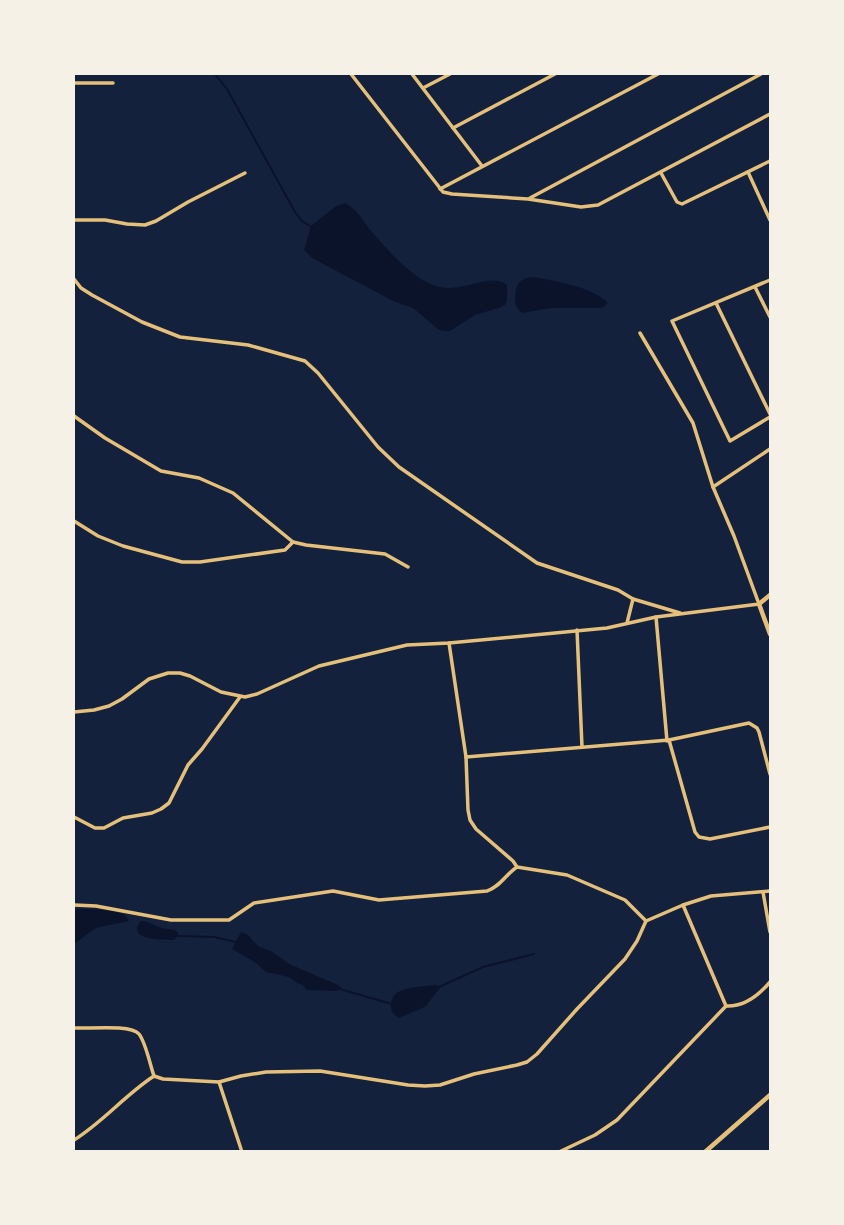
<svg xmlns="http://www.w3.org/2000/svg" width="844" height="1225" viewBox="0 0 844 1225" font-family="'Source Serif 4',serif">
  <style>
    .water { fill: #0b132b }
    .lines { fill: none; stroke-linecap: round; stroke-linejoin: round }
    .stream { stroke: #0b132b; stroke-width: 2 }
    .minor { stroke: #e5c07b; stroke-width: 3.5 }
    .tertiary { stroke: #e5c07b; stroke-width: 4.5 }
  </style>
  <rect width="100%" height="100%" fill="#14213d"/>
  <g class="water">
    <path d="M345,203C357,209 363,221 371,231C387,249 410,276 433,285C460,296 489,271 507,285V301L505,305L499,308L475,315L450,331H444L439,330L413,308L395,302L312,258L304,250L311,226L336,206Z"/>
    <path d="M534,277C555,281 593,287 608,303L602,308H551L522,313C516,308 515,305 515,297C516,283 520,278 534,277Z"/>
    <path d="M74,909C84,909 118,909 126,916C127,917 128,919 129,921L96,928L74,944Z"/>
    <path d="M141,921C150,921 154,926 162,928C169,930 172,928 178,932V936L174,940C164,940 124,940 141,921Z"/>
    <path d="M241,932L248,935L258,946L273,952L289,964L338,985L343,989L336,991L306,990L303,985L297,983L289,977L266,972L256,963L232,949Z"/>
    <path d="M436,985L440,986V988L425,1007L399,1018C394,1015 390,1011 391,1004C392,985 422,987 436,985Z"/>
  </g>
  <g class="lines">
    <g class="stream">
      <path d="M215,74L227,89L295,212L302,221L313,228"/>
      <path d="M176,936L214,937L236,942"/>
      <path d="M439,987L483,967L534,954"/>
      <path d="M343,990L392,1004"/>
    </g>
    <g class="minor">
      <path d="M351,74L443,192L452,194L528,199L581,207L598,205L770,114"/>
      <path d="M412,74L482,166"/>
      <path d="M74,83H113"/>
      <path d="M423,88L450,74"/>
      <path d="M453,128L555,74"/>
      <path d="M748,172L770,220"/>
      <path d="M661,173L677,202L682,204L770,161"/>
      <path d="M440,189L658,74"/>
      <path d="M530,198L761,74"/>
      <path d="M74,220H105L127,224L145,225L156,221L188,202L245,173"/>
      <path d="M74,279L81,288L92,295L142,322L180,337L248,345L305,361L318,373L378,447L399,467L537,563L618,590L633,599L680,613"/>
      <path d="M770,280L672,321L730,441L770,417"/>
      <path d="M755,287L770,317"/>
      <path d="M716,303L770,414"/>
      <path d="M74,416L105,438L161,471L199,478L233,493L293,542L306,545L385,554L408,567"/>
      <path d="M713,487L770,449"/>
      <path d="M74,521L98,536L123,546L182,562H200L285,550L293,542"/>
      <path d="M656,617L667,741"/>
      <path d="M627,623L633,599"/>
      <path d="M577,630L582,747"/>
      <path d="M449,643L466,757L468,810L470,820L476,829L513,861L517,867L567,875L625,900L646,921L683,905L711,896L770,891"/>
      <path d="M74,712L94,710L109,706L122,699L149,679L168,673H180L190,676L221,692L245,697L257,694L319,666L407,645L449,643L607,628L656,617L759,604L734,536L713,487L693,423L640,333"/>
      <path d="M669,740L695,832L699,837L710,839L770,827"/>
      <path d="M466,757L669,740L749,723L757,728L759,732L770,774"/>
      <path d="M74,817L95,828H104L123,818L152,813L161,809L169,803L188,765L202,749L240,697"/>
      <path d="M763,892L770,932"/>
      <path d="M74,905L96,906L171,920H229L254,903L333,891L379,900L487,891C500,887 506,874 517,867"/>
      <path d="M726,1006C744,1007 759,995 770,982"/>
      <path d="M74,1028C87,1029 131,1024 139,1034C146,1043 150,1065 154,1076"/>
      <path d="M219,1082L242,1152"/>
      <path d="M74,1140C103,1122 125,1095 154,1076L163,1079L219,1082L241,1076L266,1072L320,1071L408,1085L425,1086L440,1085L474,1074L517,1065L527,1062L537,1054L577,1009L625,959L637,941L646,921"/>
      <path d="M559,1152L595,1135L617,1120L726,1006L683,905"/>
    </g>
    <g class="tertiary">
      <path d="M770,595L759,604L770,634"/>
      <path d="M705,1152L770,1095"/>
    </g>
  </g>
  <rect width="844" height="1225" fill="none" stroke="#f6f1e7" stroke-width="150"/>
</svg>
